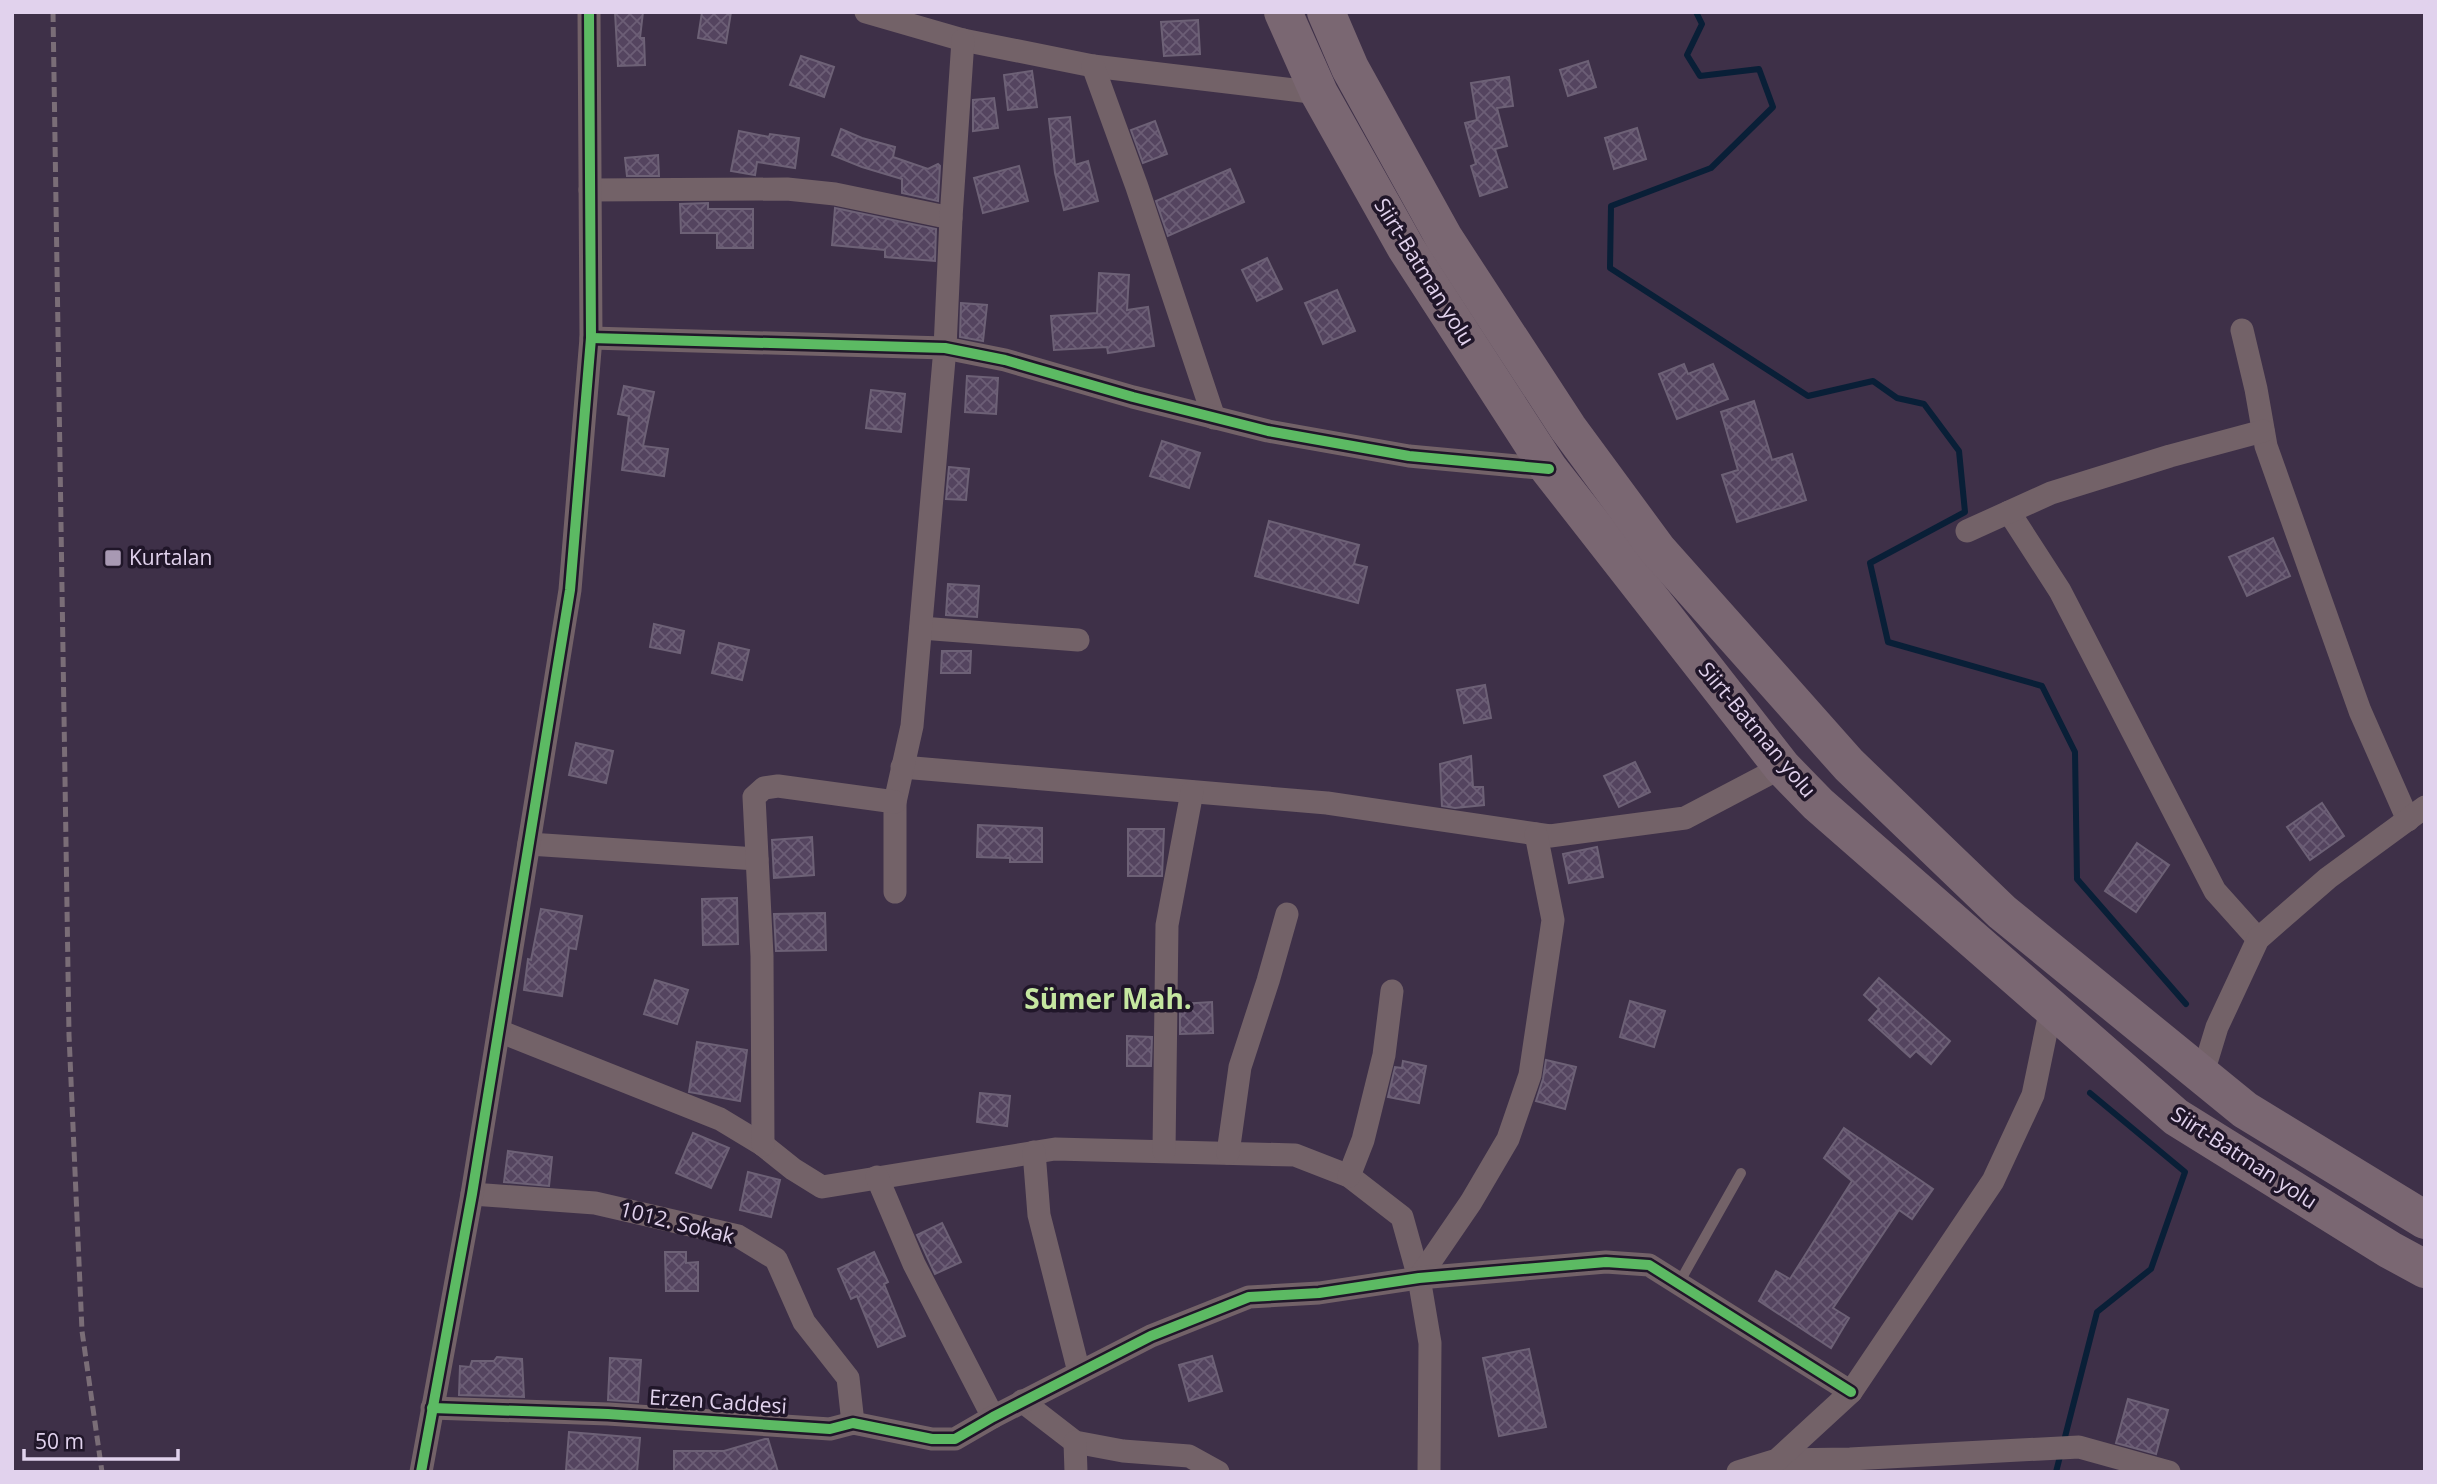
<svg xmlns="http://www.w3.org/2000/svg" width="2437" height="1484" viewBox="0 0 2437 1484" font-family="'Open Sans',sans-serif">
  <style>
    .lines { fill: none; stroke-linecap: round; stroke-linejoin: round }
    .stream { stroke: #091f37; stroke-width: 6 }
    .building { fill: url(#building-cross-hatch); stroke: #6d6176; stroke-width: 2 }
    .lane { stroke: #736268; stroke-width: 10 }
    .street { stroke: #736268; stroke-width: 23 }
    .highway { stroke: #7a6772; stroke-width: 38 }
    .rail { stroke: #7a6d77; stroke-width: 5; stroke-dasharray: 10 5; stroke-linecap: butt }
    .cycleway-casing { stroke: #201629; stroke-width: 15 }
    .cycleway { stroke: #5cba63; stroke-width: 10 }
    .poi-dot { fill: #a899b3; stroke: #201629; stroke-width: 2.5 }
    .labels { text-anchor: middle; stroke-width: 7; stroke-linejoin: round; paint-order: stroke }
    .street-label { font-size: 21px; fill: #e1d2ed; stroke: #201629 }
    .poi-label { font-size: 21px; fill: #e1d2ed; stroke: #201629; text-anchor: start }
    .district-label { font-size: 28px; font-weight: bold; fill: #c5e7a0; stroke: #201629 }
  </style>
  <defs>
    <pattern id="building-cross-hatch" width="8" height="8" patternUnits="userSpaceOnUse" patternTransform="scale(1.75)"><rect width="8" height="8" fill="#54445f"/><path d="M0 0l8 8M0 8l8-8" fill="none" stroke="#6c5e76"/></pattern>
  </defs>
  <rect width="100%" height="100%" fill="#3e3048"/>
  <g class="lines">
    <g class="stream">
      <path d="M1696,12L1702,24L1687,55L1700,76L1759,69L1773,107L1711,168L1611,206L1610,268L1808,396L1873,381L1897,398L1924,404L1959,451L1965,512L1870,563L1888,642L2042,686L2075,752L2077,879L2186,1004"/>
      <path d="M2056,1472L2097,1312L2151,1269L2185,1172L2090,1093"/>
    </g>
  </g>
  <g class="building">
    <path d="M615,12H643L640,38H644L645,65L618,66Z"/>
    <path d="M702,12H731L726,43L698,38Z"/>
    <path d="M1198,20L1200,54L1164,56L1161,22Z"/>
    <path d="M801,56L834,67L824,97L790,85Z"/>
    <path d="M1588,61L1596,87L1568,96L1560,70Z"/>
    <path d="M1032,71L1037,107L1008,110L1004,75Z"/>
    <path d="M1509,77L1513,106L1497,108L1507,146L1495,149L1507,187L1480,196L1471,166L1476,164L1465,123L1477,120L1471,83Z"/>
    <path d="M994,98L998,128L973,131V100Z"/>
    <path d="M1070,117L1075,165L1088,161L1098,201L1064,210L1055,173L1049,119Z"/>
    <path d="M1155,121L1167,154L1143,163L1131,130Z"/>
    <path d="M1637,128L1646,159L1614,169L1605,138Z"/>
    <path d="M841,129L862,138L895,147L893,157L928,169L938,164L940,166L938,201L902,193V179L862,167L832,155Z"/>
    <path d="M739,131L769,137L770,134L799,138L795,168L757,162L755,175L731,171Z"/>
    <path d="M658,155L659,176H627L625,158Z"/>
    <path d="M1019,166L1028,201L983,213L974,178Z"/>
    <path d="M1230,169L1244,202L1168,236L1156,201Z"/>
    <path d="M708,203V209H753V248H717V233H681L680,204Z"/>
    <path d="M835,208L936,229L935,261L885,257V250L832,245Z"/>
    <path d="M1267,258L1282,289L1257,301L1242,270Z"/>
    <path d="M1099,273L1129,275L1127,310L1148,307L1154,346L1108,353L1107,347L1054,350L1051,316L1097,313Z"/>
    <path d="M1337,290L1355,331L1323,344L1305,303Z"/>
    <path d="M961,303L987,305L983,341L960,337Z"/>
    <path d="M1684,364L1688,374L1713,364L1728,399L1677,419L1659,374Z"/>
    <path d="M967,376L998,378L996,414L965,412Z"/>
    <path d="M624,386L654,392L643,446L668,449L664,476L622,470L629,416L618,414Z"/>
    <path d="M871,390L905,394L901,432L866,428Z"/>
    <path d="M1754,401L1772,460L1792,454L1806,500L1737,522L1722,475L1738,470L1721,412Z"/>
    <path d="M1162,441L1200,453L1189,488L1150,476Z"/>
    <path d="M949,467L969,469L966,500L946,499Z"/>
    <path d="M1269,521L1359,545L1354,564L1367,567L1358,603L1255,576Z"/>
    <path d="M2273,538L2290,576L2247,596L2229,557Z"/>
    <path d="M948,584L979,586L977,617L946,615Z"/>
    <path d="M654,624L684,631L680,653L650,647Z"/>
    <path d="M719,643L749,650L742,680L712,673Z"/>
    <path d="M942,651H971L970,673H941Z"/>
    <path d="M1485,685L1491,718L1464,723L1457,690Z"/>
    <path d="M576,743L613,751L606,783L569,775Z"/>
    <path d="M1471,756L1473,787H1483L1484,805L1455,808L1442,806L1440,764Z"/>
    <path d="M1635,762L1650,792L1619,807L1604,776Z"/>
    <path d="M2322,803L2344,836L2310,860L2287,827Z"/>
    <path d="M978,825L1042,828V862H1010V858L977,857Z"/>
    <path d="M1128,829H1164L1162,876H1128Z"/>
    <path d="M812,837L814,875L774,878L772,840Z"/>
    <path d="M2137,843L2169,865L2136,912L2105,891Z"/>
    <path d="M1597,847L1603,877L1569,883L1563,854Z"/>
    <path d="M737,898L738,944L703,945L702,899Z"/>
    <path d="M541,909L582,916L576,949L569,948L562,996L524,990L528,959L531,960Z"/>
    <path d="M825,913L826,950L776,951L774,914Z"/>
    <path d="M1879,978L1950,1041L1931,1064L1916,1051L1910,1057L1869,1020L1879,1009L1864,995Z"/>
    <path d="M655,980L688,990L677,1024L644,1014Z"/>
    <path d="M1630,1001L1665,1011L1654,1047L1620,1037Z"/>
    <path d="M1212,1002L1213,1033L1180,1034V1004Z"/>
    <path d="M1127,1036L1152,1037L1151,1066H1127Z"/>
    <path d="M697,1042L747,1050L740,1101L689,1092Z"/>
    <path d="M1546,1060L1576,1067L1565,1109L1536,1101L1543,1079Z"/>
    <path d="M1403,1061L1426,1066L1419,1103L1388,1097L1395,1067L1402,1068Z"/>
    <path d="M980,1093L1010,1096L1007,1126L977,1122Z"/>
    <path d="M1844,1128L1933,1189L1912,1219L1899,1210L1833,1308L1849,1318L1831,1348L1759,1301L1776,1271L1790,1279L1852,1181L1824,1158Z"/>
    <path d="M693,1133L729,1148L711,1188L676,1173Z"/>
    <path d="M508,1151L552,1157L549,1186L504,1182Z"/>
    <path d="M748,1172L780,1180L771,1217L740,1210Z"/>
    <path d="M942,1223L961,1262L935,1274L917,1235Z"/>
    <path d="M665,1252H686V1263L698,1262V1291H666Z"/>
    <path d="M874,1252L888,1282L884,1284L905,1336L878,1347L857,1296L851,1299L838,1269Z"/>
    <path d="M1529,1349L1546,1427L1499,1436L1483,1358Z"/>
    <path d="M1212,1356L1222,1391L1189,1401L1179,1365Z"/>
    <path d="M497,1357L522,1359L524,1397L459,1395L460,1366L470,1367L472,1361H494Z"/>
    <path d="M610,1358L641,1360L638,1402L608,1400Z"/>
    <path d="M2128,1399L2168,1410L2156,1454L2116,1443Z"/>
    <path d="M569,1432L640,1438L637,1472L566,1470Z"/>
    <path d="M765,1439H768L778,1472H674V1451H724Z"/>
  </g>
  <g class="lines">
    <path class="lane" d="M1679,1283L1741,1173"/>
    <g class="street">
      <path d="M866,12L963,40L1093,66L1319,93"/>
      <path d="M1093,66L1137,187L1214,418"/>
      <path d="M590,190L787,189L835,194L951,218"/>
      <path d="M2242,330L2256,389L2266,446L2360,711L2408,820"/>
      <path d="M591,338L945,348L1005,360L1133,397L1268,431L1409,456L1549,469"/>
      <path d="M2009,512L2060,591L2215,891L2258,939"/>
      <path d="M1967,531L2051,493L2170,456L2263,431"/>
      <path d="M921,628L1078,640"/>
      <path d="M902,767L1327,803L1550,836L1685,818L1782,767"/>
      <path d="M529,844L757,859"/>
      <path d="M895,892V802L912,726L945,348L951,218L963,40"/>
      <path d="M499,1031L720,1119L763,1145L793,1169L822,1187L1055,1149L1295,1155L1349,1176L1402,1217L1419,1278L1430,1343L1429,1472"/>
      <path d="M2202,1076L2217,1027L2258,939L2328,878L2425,807"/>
      <path d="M763,1145L762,956L754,797L764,788L778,786L895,802"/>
      <path d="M1164,1151L1167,925L1192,792"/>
      <path d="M1034,1152L1039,1215L1079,1372"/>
      <path d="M1228,1153L1240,1067L1268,981L1287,914"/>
      <path d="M1349,1176L1363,1140L1384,1055L1392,991"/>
      <path d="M877,1177L914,1264L993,1417"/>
      <path d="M472,1194L595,1203L738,1236L776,1259L804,1322L848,1378L853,1423"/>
      <path d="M1419,1278L1471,1202L1508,1139L1530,1075L1553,920L1536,834"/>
      <path d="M1022,1401L1075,1442L1123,1451L1189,1456L1218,1472"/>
      <path d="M432,1408L608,1414L830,1429L853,1423L932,1439H955L993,1417L1151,1336L1249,1297L1319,1293L1419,1278L1606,1262L1649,1265L1851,1392"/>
      <path d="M1075,1442L1076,1472"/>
      <path d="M1777,1460L1850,1459L2079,1447L2169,1472"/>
      <path d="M421,1472L472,1194L570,590L591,338L589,12"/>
      <path d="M1738,1472L1777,1460L1851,1392L1993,1181L2033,1095L2051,1008"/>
    </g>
    <g class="highway">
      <path d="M1283,12L1319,93L1406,248L1549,469L1782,767L1818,804L2176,1117L2390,1250L2425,1269"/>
      <path d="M1326,12L1350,68L1444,238L1568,428L1657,549L1849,765L2002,912L2245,1110L2425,1220"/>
    </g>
    <path class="rail" d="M53,12L69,1035L82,1331L102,1472"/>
    <defs>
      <g id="cycleway">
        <path d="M591,338L945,348L1005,360L1133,397L1268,431L1409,456L1549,469"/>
        <path d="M432,1408L608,1414L830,1429L853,1423L932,1439H955L993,1417L1151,1336L1249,1297L1319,1293L1419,1278L1606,1262L1649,1265L1851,1392"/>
        <path d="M421,1472L472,1194L570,590L591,338L589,12"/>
      </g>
    </defs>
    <use href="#cycleway" class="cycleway-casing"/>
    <use href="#cycleway" class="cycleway"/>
  </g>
  <rect class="poi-dot" x="104" y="549" width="18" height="18" rx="3.5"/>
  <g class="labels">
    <g class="street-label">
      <text transform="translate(1424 272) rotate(58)" y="7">Siirt-Batman yolu</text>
      <text transform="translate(1757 730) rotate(50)" y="7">Siirt-Batman yolu</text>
      <text transform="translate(2244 1158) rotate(33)" y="7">Siirt-Batman yolu</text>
      <text transform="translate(677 1223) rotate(14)" y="7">1012. Sokak</text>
      <text transform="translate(718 1402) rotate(4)" y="7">Erzen Caddesi</text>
    </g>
    <g class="poi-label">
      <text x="129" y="565">Kurtalan</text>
    </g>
    <g class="district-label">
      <text x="1108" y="1009">Sümer Mah.</text>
    </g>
  </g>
  <rect width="2437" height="1484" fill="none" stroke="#e1d2ed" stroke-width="28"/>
  <path d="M24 1449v10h154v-10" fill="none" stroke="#e1d2ed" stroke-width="3.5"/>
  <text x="35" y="1449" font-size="21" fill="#e1d2ed" stroke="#201629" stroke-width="5" paint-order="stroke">50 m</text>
</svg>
